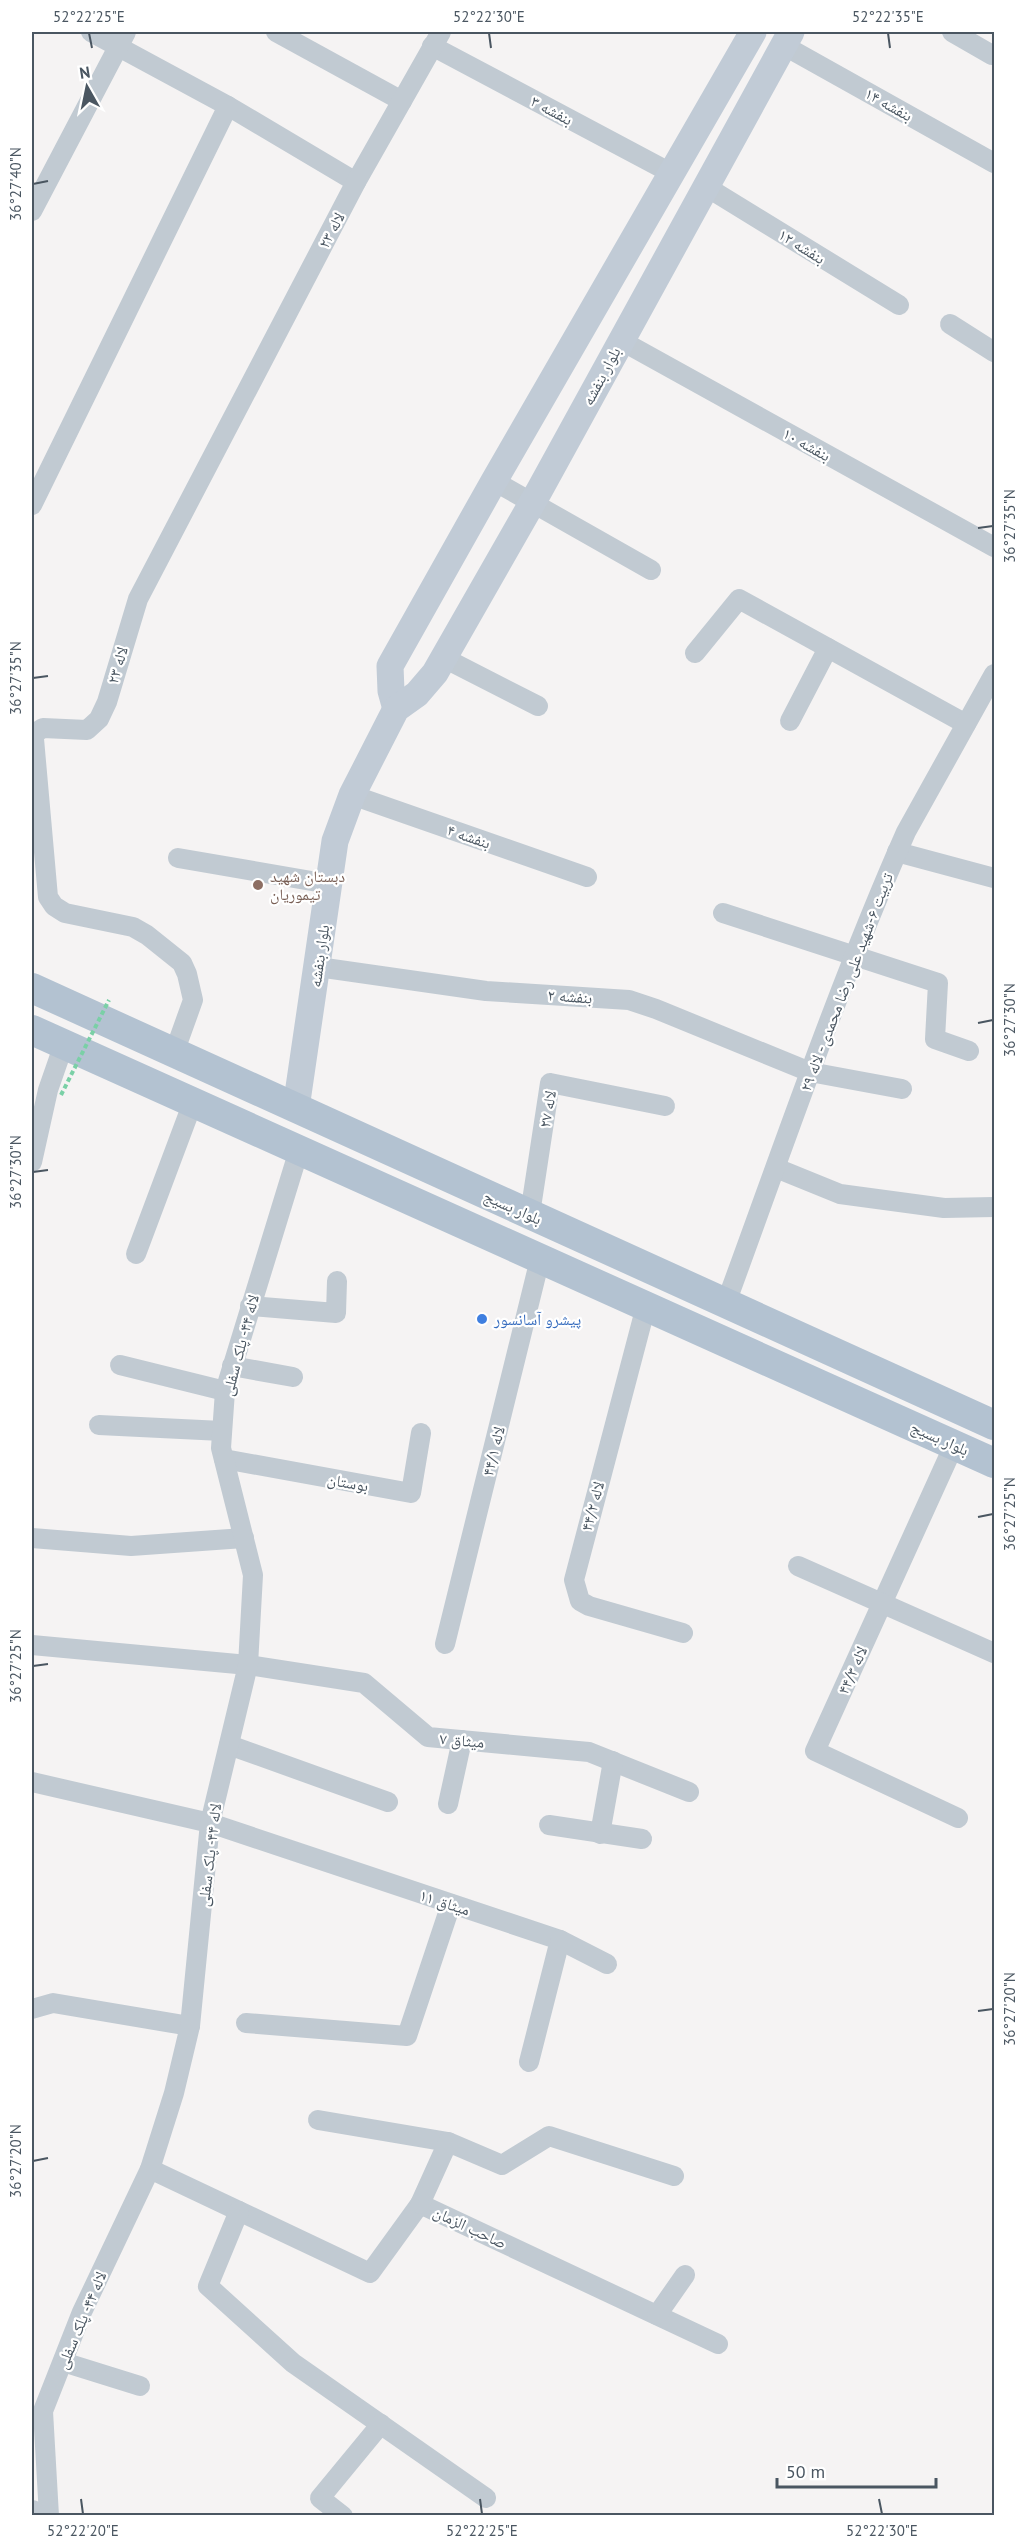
<svg xmlns="http://www.w3.org/2000/svg" width="1026" height="2547" viewBox="0 0 1026 2547" font-family="'PT Sans','Noto Naskh Arabic',sans-serif">
  <style>
    .lines { fill: none; stroke-linecap: round; stroke-linejoin: round }
    .minor { stroke: #c1cad2; stroke-width: 20 }
    .secondary { stroke: #c1cbd6; stroke-width: 27 }
    .primary { stroke: #b3c2d1; stroke-width: 30 }
    .path-bridge { stroke: #7ad0a6; stroke-width: 4; stroke-dasharray: 4.5 3; stroke-linecap: butt }
    .ticks { fill: none; stroke: #4a5661; stroke-width: 2 }
    .education-dot { fill: #8d6e63; stroke: #fff; stroke-width: 2 }
    .shop-dot { fill: #3f7fe0; stroke: #fff; stroke-width: 2 }
    .labels { text-anchor: middle; stroke-width: 4.5; stroke-linejoin: round; paint-order: stroke }
    .street-label { font-size: 16px; fill: #4a5661; stroke: #fff }
    .education-label { font-size: 16px; fill: #785e54; stroke: #fff; text-anchor: start }
    .shop-label { font-size: 16px; fill: #366cbe; stroke: #fff; text-anchor: start }
    .neatline { fill: none; stroke: #4a5661; stroke-width: 2 }
    .ticks-label { font-size: 15px; text-anchor: middle; fill: #4a5661 }
  </style>
  <rect width="100%" height="100%" fill="#f5f3f3"/>
  <g class="lines">
    <g class="minor">
      <path d="M91,32L228,106L356,182"/>
      <path d="M276,32L402,101"/>
      <path d="M952,32L992,55"/>
      <path d="M783,45L994,163"/>
      <path d="M432,46L671,173"/>
      <path d="M705,186L899,305"/>
      <path d="M32,211L126,32"/>
      <path d="M950,324L994,352"/>
      <path d="M620,340L994,547"/>
      <path d="M494,481L651,570"/>
      <path d="M32,505L228,106"/>
      <path d="M695,653L739,599L966,724"/>
      <path d="M444,658L538,706"/>
      <path d="M790,721L828,648"/>
      <path d="M352,795L587,877"/>
      <path d="M897,852L994,878"/>
      <path d="M178,858L329,884"/>
      <path d="M723,913L938,983L935,1039L969,1051"/>
      <path d="M318,967L486,991L629,1000L656,1009L810,1072L902,1089"/>
      <path d="M174,1053L193,1000L187,974L182,963L147,935L133,927L65,913L54,906L48,897L34,739L35,733L43,728L87,730L99,719L107,702L138,599L356,182L441,32"/>
      <path d="M32,1162L48,1090L64,1044"/>
      <path d="M776,1168L840,1194L944,1208L994,1207"/>
      <path d="M530,1214L550,1083L665,1106"/>
      <path d="M136,1254L193,1102"/>
      <path d="M726,1303C784,1145 838,986 906,832L994,674"/>
      <path d="M250,1306L336,1313L337,1281"/>
      <path d="M646,1306L574,1580L580,1601L589,1606L683,1633"/>
      <path d="M120,1365L225,1391"/>
      <path d="M232,1366L293,1377"/>
      <path d="M99,1425L222,1431"/>
      <path d="M954,1445L815,1751L958,1818"/>
      <path d="M224,1459L411,1493L421,1433"/>
      <path d="M32,1538L131,1546L244,1538"/>
      <path d="M798,1566L994,1653"/>
      <path d="M445,1644L540,1259"/>
      <path d="M32,1645L248,1665L364,1683L428,1737L589,1752L689,1792"/>
      <path d="M229,1745L388,1802"/>
      <path d="M32,1782L210,1823L560,1940L529,2062"/>
      <path d="M448,1804L462,1740"/>
      <path d="M549,1825L642,1839"/>
      <path d="M600,1834L613,1761"/>
      <path d="M560,1940L607,1964"/>
      <path d="M32,2009L53,2003L190,2026"/>
      <path d="M246,2023L407,2036L451,1904"/>
      <path d="M318,2120L448,2142"/>
      <path d="M150,2169L370,2273L420,2204L718,2344"/>
      <path d="M420,2204L448,2142L502,2165L549,2136L674,2176"/>
      <path d="M239,2211L208,2286L293,2363L486,2498"/>
      <path d="M657,2315L685,2275"/>
      <path d="M63,2362L140,2386"/>
      <path d="M32,2510L49,2516L43,2411L82,2312L150,2169L174,2093L190,2026L210,1823L248,1665L253,1575L221,1448L225,1391L299,1150"/>
      <path d="M343,2516L320,2498L381,2424"/>
    </g>
    <g class="secondary">
      <path d="M396,709L391,691L390,666L494,481L753,32"/>
      <path d="M296,1108L335,841L352,795L396,709L417,694L435,673L539,491L791,32"/>
    </g>
    <g class="primary">
      <path d="M32,988L994,1425"/>
      <path d="M32,1030L994,1463"/>
    </g>
    <path class="path-bridge" d="M61,1095L109,1000"/>
  </g>
  <path class="ticks" d="M89,33L92,48M489,33L491,48M888,33L890,48M33,184L48,181M978,528L993,526M33,678L48,676M978,1023L993,1020M33,1172L48,1170M978,1517L993,1514M33,1666L48,1664M978,2011L993,2009M33,2161L48,2158M81,2499L83,2514M480,2499L482,2514M879,2499L882,2514"/>
  <circle class="education-dot" cx="258" cy="885" r="6"/>
  <circle class="shop-dot" cx="482" cy="1319" r="6"/>
  <g class="labels">
    <g class="street-label">
      <text transform="translate(889 104) rotate(29)" y="6">بنفشه ۱۴</text>
      <text transform="translate(552 110) rotate(28)" y="6">بنفشه ۳</text>
      <text transform="translate(331 230) rotate(-62)" y="6">لاله ۲۳</text>
      <text transform="translate(802 246) rotate(32)" y="6">بنفشه ۱۲</text>
      <text transform="translate(601 376) rotate(-62)" y="6">بلوار بنفشه</text>
      <text transform="translate(807 444) rotate(29)" y="6">بنفشه ۱۰</text>
      <text transform="translate(117 665) rotate(-74)" y="6">لاله ۲۳</text>
      <text transform="translate(469 836) rotate(19)" y="6">بنفشه ۴</text>
      <text transform="translate(319 956) rotate(-82)" y="6">بلوار بنفشه</text>
      <text transform="translate(846 982) rotate(-69)" y="6">تربیت ۶-شهید علی رضا محمدی - لاله ۲۹</text>
      <text transform="translate(570 996) rotate(4)" y="6">بنفشه ۲</text>
      <text transform="translate(547 1109) rotate(-80)" y="6">لاله ۲۷</text>
      <text transform="translate(513 1207) rotate(24)" y="6">بلوار بسیج</text>
      <text transform="translate(240 1345) rotate(-75)" y="6">لاله ۴۴- پلک سفلی</text>
      <text transform="translate(940 1438) rotate(24)" y="6">بلوار بسیج</text>
      <text transform="translate(493 1451) rotate(-76)" y="6">لاله ۴۴/۱</text>
      <text transform="translate(348 1482) rotate(10)" y="6">بوستان</text>
      <text transform="translate(592 1506) rotate(-75)" y="6">لاله ۴۴/۲</text>
      <text transform="translate(852 1670) rotate(-66)" y="6">لاله ۴۴/۳</text>
      <text transform="translate(462 1740) rotate(5)" y="6">میثاق ۷</text>
      <text transform="translate(209 1855) rotate(-83)" y="6">لاله ۴۴- پلک سفلی</text>
      <text transform="translate(445 1902) rotate(18)" y="6">میثاق ۱۱</text>
      <text transform="translate(470 2227) rotate(25)" y="6">صاحب الزمان</text>
      <text transform="translate(81 2320) rotate(-67)" y="6">لاله ۴۴- پلک سفلی</text>
    </g>
    <g class="education-label">
      <text x="270" y="882">دبستان شهید<tspan x="270" dy="18">تیموریان</tspan></text>
    </g>
    <g class="shop-label">
      <text x="494" y="1325">پیشرو آسانسور</text>
    </g>
  </g>
  <rect width="1026" height="2547" fill="none" stroke="#ffffff" stroke-width="66"/>
  <g transform="translate(87 87) rotate(351)" stroke="#ffffff" stroke-width="4.5" paint-order="stroke">
  <path d="M0-4.5L10 22L0 15L-10 22Z" fill="#4a5661"/>
  <text y="-9" font-size="16" font-weight="bold" text-anchor="middle" fill="#4a5661">N</text>
  </g>
  <path d="M777 2478v9h159v-9" fill="none" stroke="#4a5661" stroke-width="3"/>
  <text x="786" y="2478" font-size="18" fill="#4a5661" stroke="#ffffff" stroke-width="4.5" paint-order="stroke">50 m</text>
  <rect x="33" y="33" width="960" height="2481" class="neatline"/>
  <g class="ticks-label">
    <text x="89" y="22">52°22'25"E</text>
    <text x="489" y="22">52°22'30"E</text>
    <text x="888" y="22">52°22'35"E</text>
    <text transform="translate(16 184) rotate(-90)" y="5">36°27'40"N</text>
    <text transform="translate(1010 526) rotate(-90)" y="5">36°27'35"N</text>
    <text transform="translate(16 678) rotate(-90)" y="5">36°27'35"N</text>
    <text transform="translate(1010 1020) rotate(-90)" y="5">36°27'30"N</text>
    <text transform="translate(16 1172) rotate(-90)" y="5">36°27'30"N</text>
    <text transform="translate(1010 1514) rotate(-90)" y="5">36°27'25"N</text>
    <text transform="translate(16 1666) rotate(-90)" y="5">36°27'25"N</text>
    <text transform="translate(1010 2009) rotate(-90)" y="5">36°27'20"N</text>
    <text transform="translate(16 2161) rotate(-90)" y="5">36°27'20"N</text>
    <text x="83" y="2536">52°22'20"E</text>
    <text x="482" y="2536">52°22'25"E</text>
    <text x="882" y="2536">52°22'30"E</text>
  </g>
</svg>
